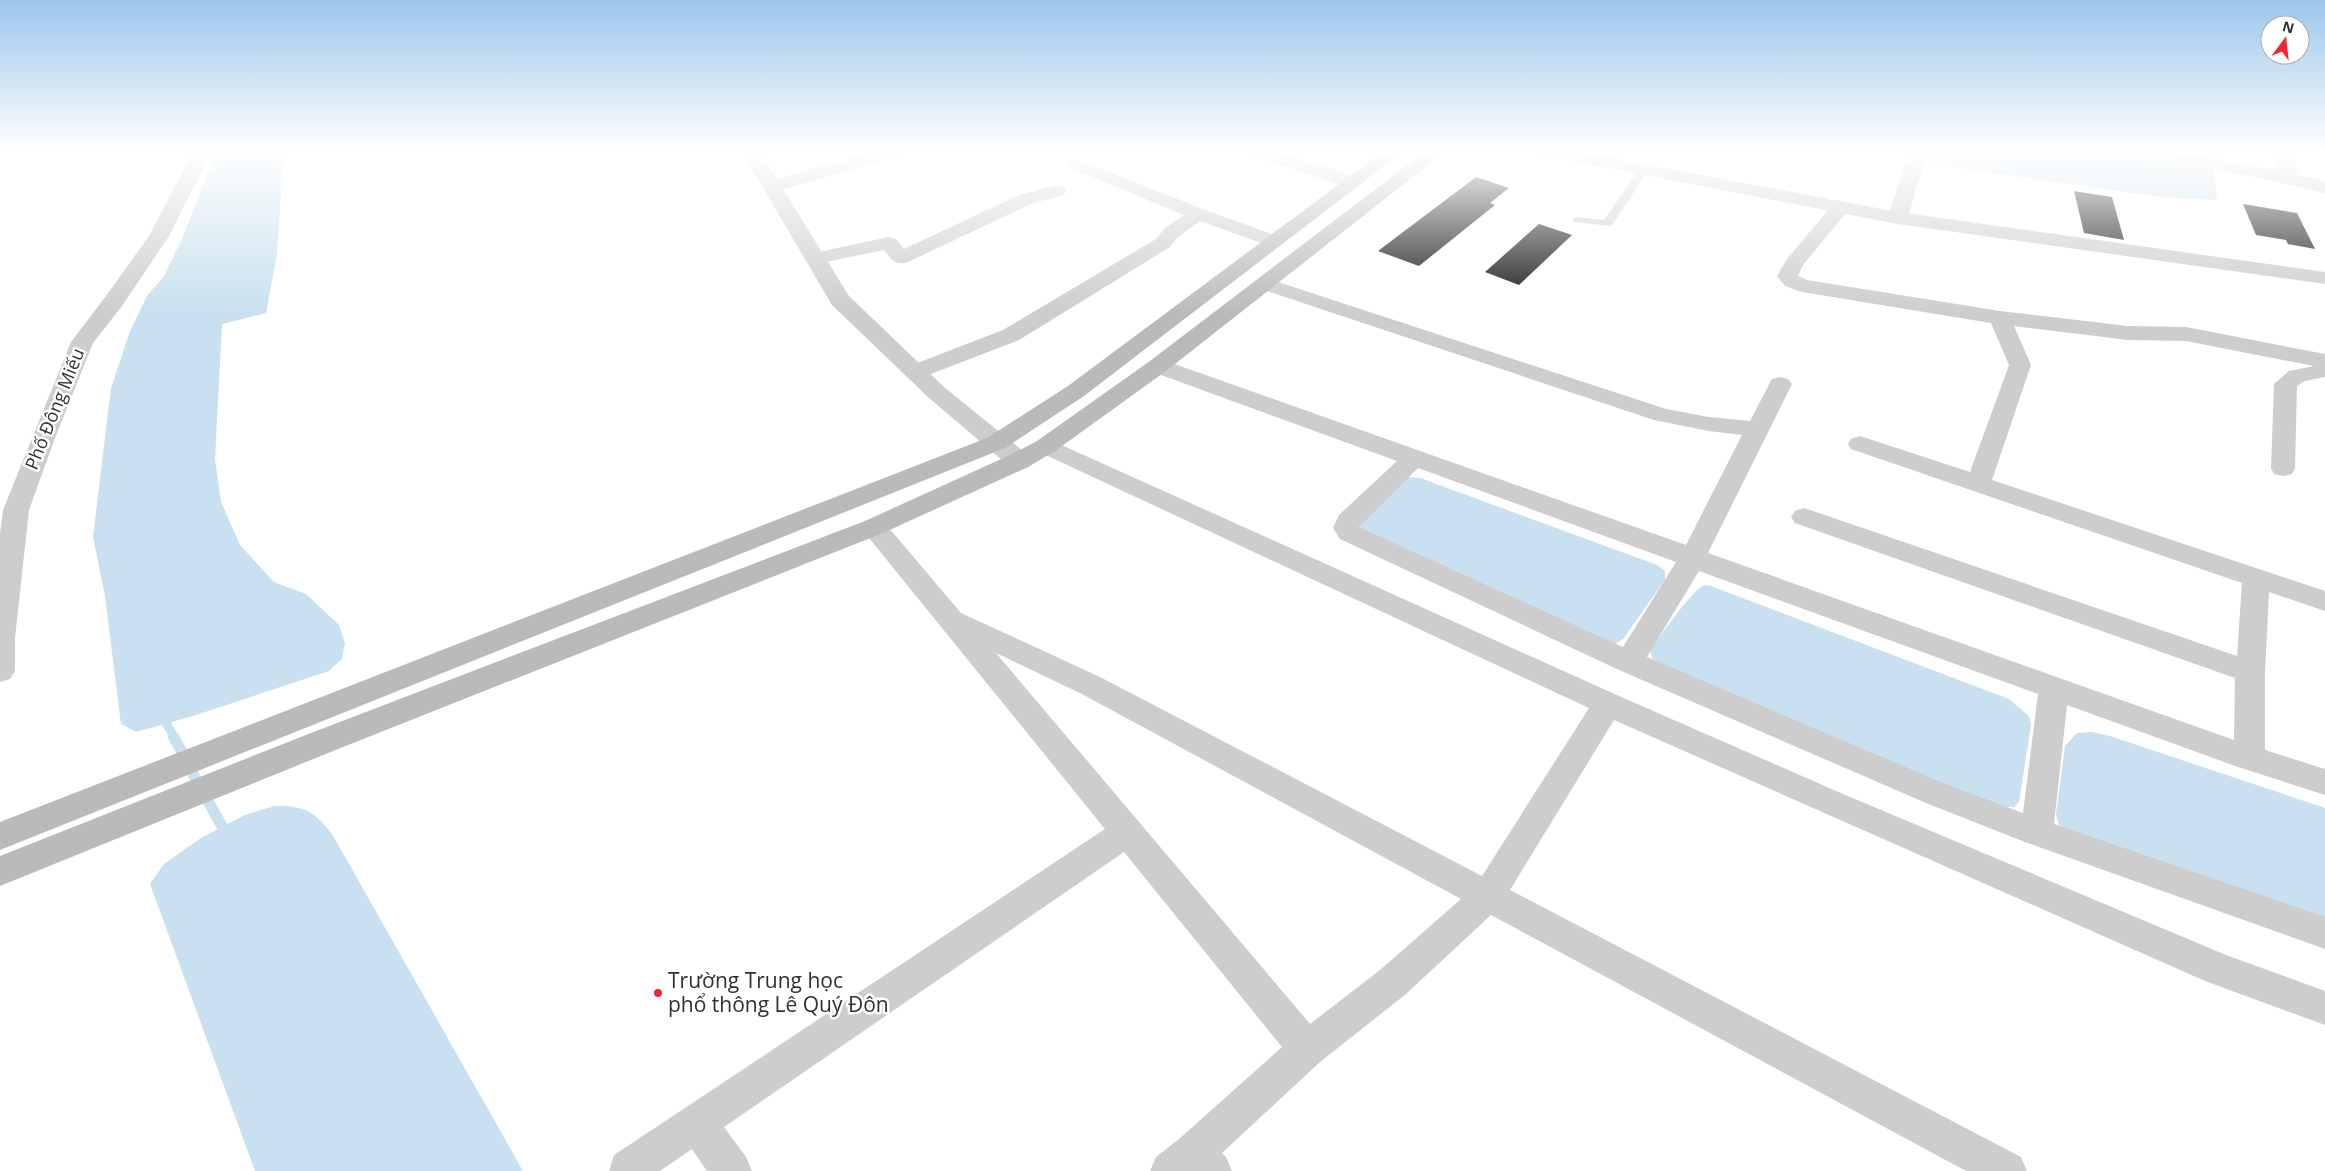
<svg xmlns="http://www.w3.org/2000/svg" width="2325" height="1171" viewBox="0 0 2325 1171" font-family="'Open Sans',sans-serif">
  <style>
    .water { fill: #c8e0ef }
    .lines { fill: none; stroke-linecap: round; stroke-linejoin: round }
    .stream-far1 { stroke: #c8e0ef; stroke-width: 9 }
    .stream { stroke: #c8e0ef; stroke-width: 11 }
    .building { fill: #171717 }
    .service { fill: #cdcdcd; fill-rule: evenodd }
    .minor { fill: #cdcdcd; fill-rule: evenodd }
    .tertiary { fill: #cdcdcd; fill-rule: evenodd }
    .secondary { fill: #bababa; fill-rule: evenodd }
    .poi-dot { fill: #f32733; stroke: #fff; stroke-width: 2 }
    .labels { text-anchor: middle; stroke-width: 5; stroke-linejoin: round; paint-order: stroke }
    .street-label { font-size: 18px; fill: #303030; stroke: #fff }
    .near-poi-label { font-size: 21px; fill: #303030; stroke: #fff; text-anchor: start }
  </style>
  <rect width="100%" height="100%" fill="#fff"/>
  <g class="water">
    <path d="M220,150H286L283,165L277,254L266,313L222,324L215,459L221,502L240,545L274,582L306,594L339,625L345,643L342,659L329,671L193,716L136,732L121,724L105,596L93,537L111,388L130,331L147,296L164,276L182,239L211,165Z"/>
    <path d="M1930,150H2050L2199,166L2214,170L2217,200L2161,197L1936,165L1927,161Z"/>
    <path d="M1408,477L1420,478L1657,565L1665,571V580L1623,639L1615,644L1360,528V523Z"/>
    <path d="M1705,585L1711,586L2009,699L2029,716L2031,725L2019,802L2014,807H1994L1653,661L1650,650C1660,637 1692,589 1705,585Z"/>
    <path d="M2092,732L2110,736L2325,808V926L2066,832L2059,825L2056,814L2065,746L2077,733Z"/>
    <path d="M274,806C304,805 314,811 332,834L523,1171H255L150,884L164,864L201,838L245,815Z"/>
  </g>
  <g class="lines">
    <path class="stream-far1" d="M161,714L174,737"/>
    <g class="stream">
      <path d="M173,736L182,752"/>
      <path d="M193,774L228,837"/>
    </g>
  </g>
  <g class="building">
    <path d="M1476,177L1509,188L1490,203L1495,205L1419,266L1378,251Z"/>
    <path d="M2074,191L2112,197L2124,240L2084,233Z"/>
    <path d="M2243,204L2297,213L2315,249L2288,244L2286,240L2256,235Z"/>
    <path d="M1539,224L1572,235L1519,285L1485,272Z"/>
  </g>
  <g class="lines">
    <path class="service" d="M1644,167L1649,170L1611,226L1573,222V218L1577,217L1604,220L1640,168Z"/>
    <g class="minor">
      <path d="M194,150H212L169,236L122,306L93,343L55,438L29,510L15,638V671L10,679L0,682V534L3,510L71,342L106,296L149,236Z"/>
      <path d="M880,150H909L906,154L773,192L766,190L764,186L766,182Z"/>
      <path d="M1243,150H1270L1359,178L1361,182L1359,186L1352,188L1345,186L1246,154Z"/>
      <path d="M1909,150H1927L1908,218L1905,222L1898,224L1891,222L1888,218Z"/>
      <path d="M2094,150C2155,148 2218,157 2278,171L2275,150H2293L2297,175L2325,181V193L2246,175L2103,155L2097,154Z"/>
      <path d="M1077,159L1205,210L1280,237L1283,241L1280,245L1273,247L1200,221L1178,237L1170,247L1019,340L923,377L915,379L907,377L904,372L907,367L1003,330L1156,239L1164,229L1184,215L1071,168L1068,164L1071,160Z"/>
      <path d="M1057,185L1064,187L1066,191L1064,195L1033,203L908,262C895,266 892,260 884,250L816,264L809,262L806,258L809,254L889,237L896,239L904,249L1019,195Z"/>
      <path d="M1840,202L1847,204L1850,208L1803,265L1798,276L1807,280L2000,311L2128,326L2186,327L2325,354V377L2305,381L2297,386L2295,468L2292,474L2283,476L2274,474L2271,468L2274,384L2289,371L2314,366L2186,341L2128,340L2014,326L2031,365L1992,480L2325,591V611L2269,592L2265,672V750L2325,769V795L2238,767L2067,705L2054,824L2325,917V949L2025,842L1926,803L1619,670L1340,539L1333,528L1339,515L1397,461L1150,371L1147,366L1150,361L1158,359L1166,361L1686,545L1742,435L1709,431L1654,420L1258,288L1255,284L1258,280L1265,278L1272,280L1666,409L1709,417L1750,421L1772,379L1780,377L1788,379L1792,384L1708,553L2234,740L2235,678L1795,523L1791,517L1795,511L1804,508L1813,511L2237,656L2242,583L1851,449L1848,444L1851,439L1860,436L1970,472L2009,365L1991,323L1802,292L1785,286L1777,276L1787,259L1833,204ZM1418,468L1676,562L1623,647L1359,527ZM1699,571L2038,694L2023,813L1948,785L1647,657Z"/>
      <path d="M1046,438L1619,696L1843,794L2226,955L2325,991V1025L2205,981L1614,720L1510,890L2021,1157L2027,1171H1966L1491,915L1406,994L1320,1062L1222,1153L1226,1157L1232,1171H1150L1156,1157L1179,1139L1282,1047L1124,852L724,1127L746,1157L752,1171H707L692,1149L660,1171H609L614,1155L1105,829L865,533L861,527L865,521L874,518L883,521L961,613L1100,677L1482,876L1589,708L1037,451L1034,446L1037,441ZM996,653L1080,693L1461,899L1380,970L1310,1024Z"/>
    </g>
    <g class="tertiary">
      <path d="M741,150H759L849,296L944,387L1028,455L1031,461L1028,467L1019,469L1010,467L928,397L832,305Z"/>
      <path d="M1533,150H1570L1898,212L2325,272V284L1898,224L1542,155L1536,154Z"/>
    </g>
    <g class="secondary">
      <path d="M1385,150H1405L1084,396L1005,448L0,850V822L987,438L1068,386Z"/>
      <path d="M1427,150H1447L1166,371L1055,451L1028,467L883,533L333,751L0,886V856L311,733L865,521L1010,455L1037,441L1150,361Z"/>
    </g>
  </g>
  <linearGradient id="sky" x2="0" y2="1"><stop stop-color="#9bc6eb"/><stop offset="0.48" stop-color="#fff"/><stop offset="1" stop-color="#fff" stop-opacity="0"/></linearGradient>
  <rect width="2325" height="314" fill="url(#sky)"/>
  <circle class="poi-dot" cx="658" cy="993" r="5"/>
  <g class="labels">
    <g class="street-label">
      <text transform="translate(55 409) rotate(-68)" y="6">Phố Đông Miếu</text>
    </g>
    <g class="near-poi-label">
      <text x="668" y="988">Trường Trung học<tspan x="668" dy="24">phổ thông Lê Quý Đôn</tspan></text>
    </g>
  </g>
  <g transform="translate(2285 40) rotate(15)"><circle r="24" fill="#ffffff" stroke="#acacac"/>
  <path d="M0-4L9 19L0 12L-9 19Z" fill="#f32733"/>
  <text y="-8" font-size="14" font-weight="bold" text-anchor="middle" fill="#303030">N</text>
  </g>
</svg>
